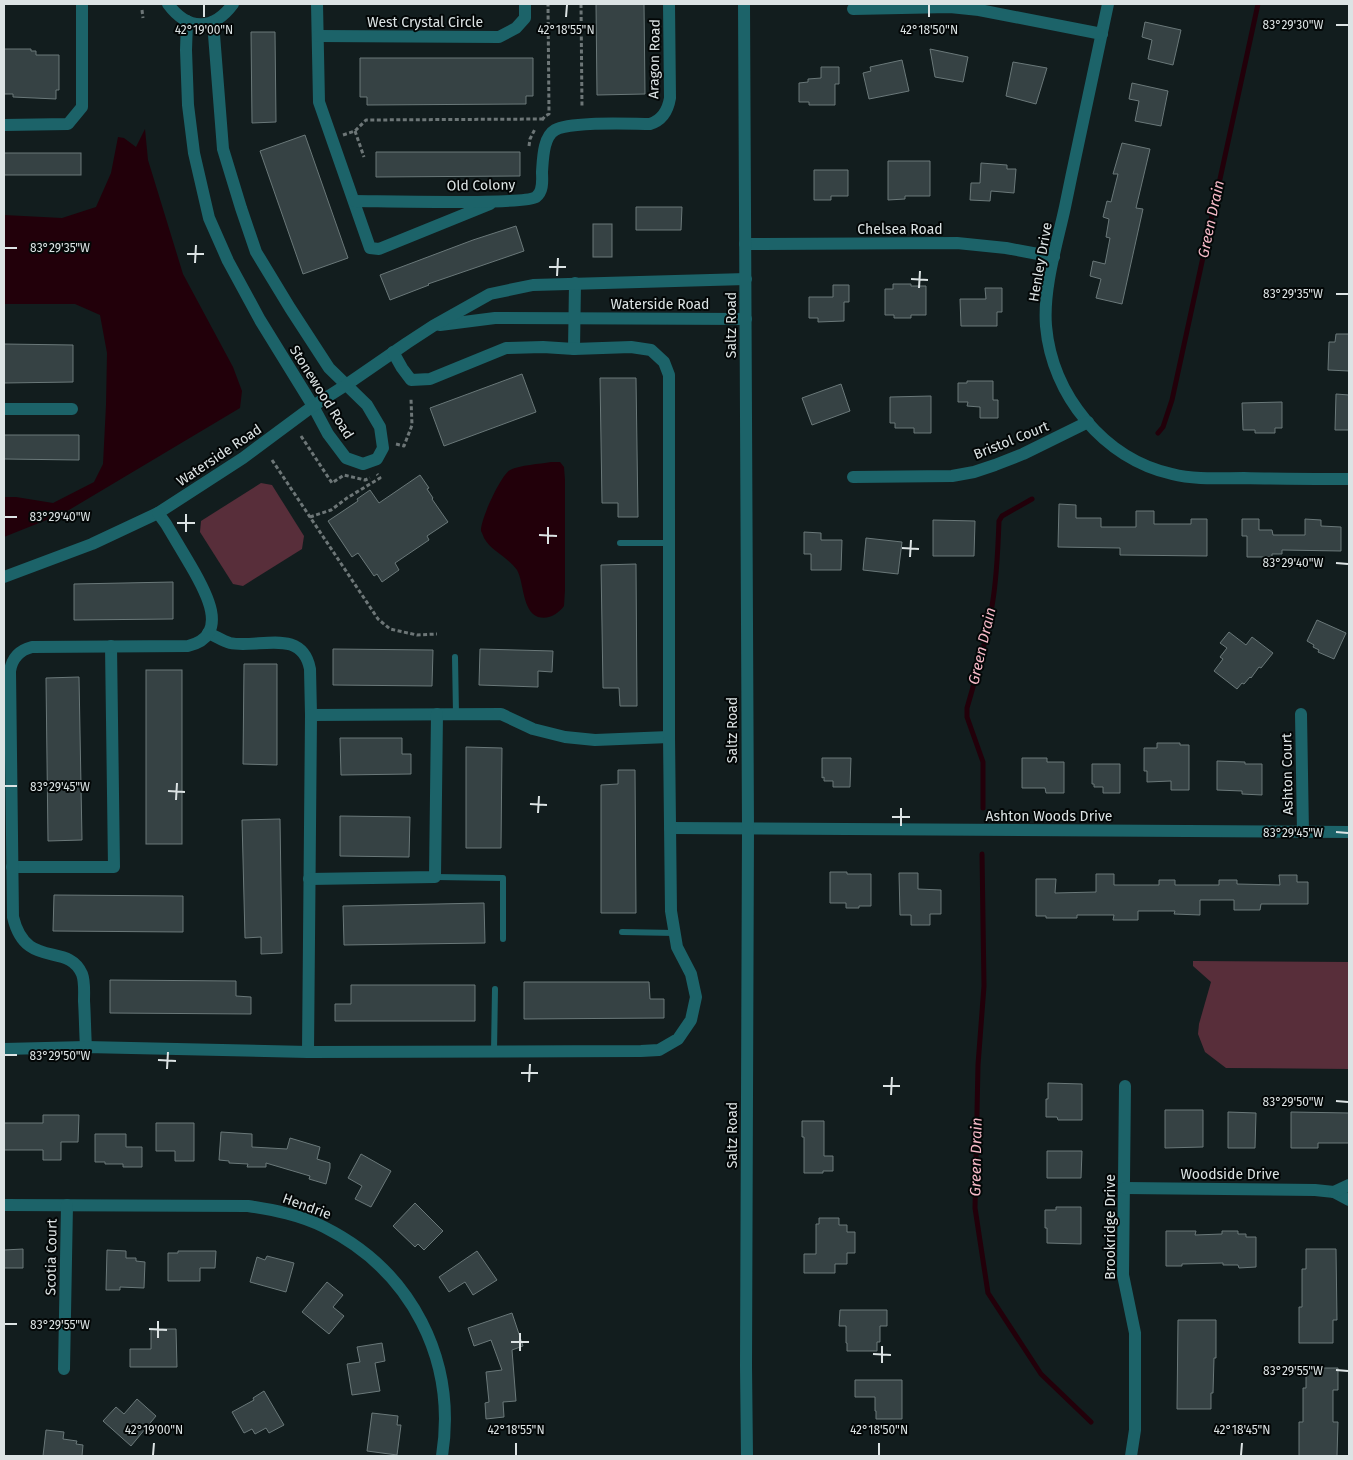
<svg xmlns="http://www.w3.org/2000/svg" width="1353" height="1460" viewBox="0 0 1353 1460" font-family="'Fira Sans',sans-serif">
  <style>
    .green { fill: #582e3a }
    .water { fill: #22000a }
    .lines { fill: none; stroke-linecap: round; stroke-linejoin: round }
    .stream { stroke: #22000a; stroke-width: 5 }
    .building { fill: #364244; stroke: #6a7879 }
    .path { stroke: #6d7677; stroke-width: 3; stroke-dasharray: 4 2.5; stroke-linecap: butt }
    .service { stroke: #1c6369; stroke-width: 6 }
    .minor { stroke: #1c6369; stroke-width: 12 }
    .tertiary { stroke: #1c6369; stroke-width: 12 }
    .ticks { fill: none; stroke: #dce3e4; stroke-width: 2 }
    .labels { text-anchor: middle; stroke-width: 4; stroke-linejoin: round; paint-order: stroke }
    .street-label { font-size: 14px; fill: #dce3e4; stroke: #030707 }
    .water-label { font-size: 15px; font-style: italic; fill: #f6b9c7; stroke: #030707 }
    .ticks-label { font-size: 12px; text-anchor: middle; fill: #dce3e4; stroke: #030707; stroke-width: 4; stroke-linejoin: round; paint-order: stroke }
  </style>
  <rect width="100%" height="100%" fill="#121d1e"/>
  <g class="green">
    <path d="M261,483L272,485L304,536L302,549L243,586L233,584L200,532L201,521Z"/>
    <path d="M1193,961L1349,962V1069L1226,1068L1205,1052L1198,1034L1199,1024L1211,982L1193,966Z"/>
  </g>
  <g class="water">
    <path d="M145,129L148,160L183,274L233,367L242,391L240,408L64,513L4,537V497H16L53,503L94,482L103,464L106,405L107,353L100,315L75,304H4V215L62,218L96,207L111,173L118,137L124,138L136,147Z"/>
    <path d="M551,462H560L564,467L565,480V590L564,606C558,614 549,620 538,617C522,611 524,582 517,570C508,557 491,551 484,538C483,535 482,533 481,531C480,520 501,475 510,470C520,465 540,464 551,462Z"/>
  </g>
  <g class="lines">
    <g class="stream">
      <path d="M1158,433L1163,427L1172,400L1258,4"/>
      <path d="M983,808V762L967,717V708C977,674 986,641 992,606C997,578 998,549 999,521L1002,516L1032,499"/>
      <path d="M982,854L984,986L978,1065L975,1208L988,1293L1041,1374L1091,1422"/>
    </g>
  </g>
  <g class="building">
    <path d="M596,4H644L645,94L597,95Z"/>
    <path d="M1145,22L1181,30L1173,65L1148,59L1152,40L1142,37Z"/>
    <path d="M251,32H275L276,122L252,123Z"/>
    <path d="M4,49H31V51H36V55H59V90H56V99L13,97V94H4Z"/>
    <path d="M930,49L968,57L963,82L935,77Z"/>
    <path d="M360,58H533V96H526V104L367,105V97H360Z"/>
    <path d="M902,60L909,91L869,99L863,73L871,71L870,67Z"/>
    <path d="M1013,62L1047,68L1036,104L1006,96Z"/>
    <path d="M821,67H839V84H835V105H809V102H799V83L808,82V79L821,78Z"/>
    <path d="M1132,83L1168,91L1161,126L1135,121L1139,101L1129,99Z"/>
    <path d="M305,135L348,258L303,274L260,151Z"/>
    <path d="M1122,143L1150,149L1136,208L1143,209L1122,304L1096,298L1101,279L1090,276L1093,261L1105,264L1110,238L1106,237L1109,219L1103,217L1107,201L1111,202L1118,174H1113Z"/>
    <path d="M376,152H520V176L376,177Z"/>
    <rect x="4" y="153" width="77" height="22"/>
    <path d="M888,161H930V196H905V199L888,200Z"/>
    <path d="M981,163L1007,165V169H1016L1014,193L991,191L990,201L970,200L971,183H980Z"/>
    <path d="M814,170H848V196H831V200H814Z"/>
    <path d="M636,207H682L681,230H636Z"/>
    <rect x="593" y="224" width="19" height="33"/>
    <path d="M516,226L524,251L428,284L429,285L390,300L380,275L473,240Z"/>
    <path d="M893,284H911V286H926V315H911V318H894V315H885V289H893Z"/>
    <path d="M833,285H849V302H844V321L818,322V318H809V297H833Z"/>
    <path d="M985,288H1002V312H997V326H961L960,299H986Z"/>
    <path d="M1336,334H1349V371L1328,370L1329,342H1335Z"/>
    <path d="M4,344L73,345V382L4,383Z"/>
    <path d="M522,374L536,412L444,446L430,408Z"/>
    <path d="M600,378H636L638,517H618V503H602Z"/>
    <path d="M967,381H993V400H998V418H980V407L967,406L968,402H958V383H967Z"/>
    <path d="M841,384L850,411L812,425L802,398Z"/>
    <path d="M1336,394L1349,395V430H1335Z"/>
    <path d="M931,396V433H914V428H895V423H890V397Z"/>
    <path d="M1282,402V428H1275V433H1255V430H1243L1242,403Z"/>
    <path d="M4,435H79V460L4,459Z"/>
    <path d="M420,475L429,488L427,489L433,498L432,499L448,522L427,536L429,540L395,563L399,570L382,582L377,574L374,576L358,553L352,557L328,521L358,501L357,499L370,490L379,503Z"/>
    <path d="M1059,504L1076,505V518H1101V527H1136V511H1154V524H1191V519H1207V556L1120,555V548L1058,547Z"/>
    <path d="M1242,519H1259V530H1272L1273,535H1305V519L1321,520V526L1341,527V551L1282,550V554H1272V557H1247V536H1242Z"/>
    <path d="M933,520L975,521L974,556H933Z"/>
    <path d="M804,532L821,533V540H842L841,570H811V554H804Z"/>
    <path d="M866,538L902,542L898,574L863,570Z"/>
    <path d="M636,564L637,706H620L619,688H603L601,565Z"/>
    <path d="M173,582V619L74,620V584Z"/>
    <path d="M1317,620L1346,633L1334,659L1318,652L1319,650L1313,647L1314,645L1307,641Z"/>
    <path d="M1229,632L1246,645L1252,637L1273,653L1261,668L1259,667L1251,678L1250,677L1244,684L1242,683L1237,689L1214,671L1223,659L1220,657L1227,648L1220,643Z"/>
    <path d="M333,649L433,650L432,686L333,685Z"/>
    <path d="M480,649L553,651L552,672L538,671V687L479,685Z"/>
    <path d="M244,664H277V765L243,764Z"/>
    <rect x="146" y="670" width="36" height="174"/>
    <path d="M79,677L82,840L48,841L46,678Z"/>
    <path d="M340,738H402V754H411V774L341,775Z"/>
    <path d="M1157,743H1180V745H1189V790H1171V781L1147,782V771H1144V748H1157Z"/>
    <path d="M466,747L502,748L501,848H466Z"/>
    <path d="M822,758H851L850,787H833V781H824V777L822,778Z"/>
    <path d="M1022,758H1047V762H1064V793H1046L1045,788H1022Z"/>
    <path d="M1217,761L1245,762V764H1262V795L1242,794V791L1217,790Z"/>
    <path d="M1092,764H1120V793H1103V787H1094V784H1092Z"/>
    <path d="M618,770H635L636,913H601V785L618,784Z"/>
    <path d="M340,816L410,817L409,857L340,856Z"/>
    <path d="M280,819L282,953L261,954V937L245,938L242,820Z"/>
    <path d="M830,872H847V874H871V906H859V908H846V903H830Z"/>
    <path d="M899,873H918V889L941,890V914H930V925H911V915H900Z"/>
    <path d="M1096,874H1114V885H1159V880H1175V885H1219V880H1237V884L1280,885L1279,875H1297V882H1308V904H1261L1260,910H1234V900H1200V915L1174,914L1175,911H1138V920H1113L1114,915H1077V918H1046V916H1036V879H1056L1055,893L1096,892Z"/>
    <path d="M54,895L183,896V932L53,931Z"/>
    <path d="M484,903L485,943L344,945L343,906Z"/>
    <path d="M110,980L236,981V996L251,997V1014L110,1013Z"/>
    <path d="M524,982H649L650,999H664V1018L524,1019Z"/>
    <path d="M351,985H475V1021H335V1004H351Z"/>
    <path d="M1048,1083L1082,1084V1120H1058L1057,1117H1046V1099H1048Z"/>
    <path d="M1165,1110H1203V1147L1165,1148Z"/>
    <path d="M1228,1112L1256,1113L1255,1148H1228Z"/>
    <path d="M1291,1112L1349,1113V1143H1318V1148H1291Z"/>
    <path d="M43,1115H79L78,1142H61V1160H43V1150H4V1123H43Z"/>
    <path d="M802,1121H824V1156H833V1171H823V1173H804V1137H802Z"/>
    <path d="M156,1123H194V1161H175V1151H156Z"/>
    <path d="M221,1132L252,1134V1147L287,1149L290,1138L320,1147L317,1159L330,1163V1168L326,1184L309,1179L310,1176L266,1163V1167H247L248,1164L229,1163V1161L219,1160Z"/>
    <path d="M95,1134H126V1147H142V1167H123V1164H105V1162H95Z"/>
    <path d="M1047,1151H1082L1081,1178H1047Z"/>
    <path d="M361,1154L391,1171L371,1207L355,1199L362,1186L348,1178Z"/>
    <path d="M415,1203L443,1231L424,1250L418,1244L415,1247L393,1226Z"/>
    <path d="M1056,1207H1081V1244L1047,1243V1228H1045V1210H1056Z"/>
    <path d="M819,1218H839V1225H847V1232H855V1253H847V1264H835V1273H804V1254H816V1224H819Z"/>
    <path d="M1166,1231H1196L1195,1235L1222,1234V1231H1238V1234H1246V1237H1256V1267L1239,1268L1238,1265H1223V1263L1182,1264V1266H1166Z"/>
    <path d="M23,1249V1268H4V1250Z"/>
    <path d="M1306,1249H1336L1337,1320H1333V1343H1299V1307H1302V1269H1306Z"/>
    <path d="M107,1250L126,1251V1258H136V1261L145,1262L144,1288L120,1287V1290H106Z"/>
    <path d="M178,1251H216L215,1268H200V1281H168V1253H178Z"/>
    <path d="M477,1251L497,1280L473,1295L465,1282L449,1292L439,1277Z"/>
    <path d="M267,1256L294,1263L286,1292L250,1282L257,1257L265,1260Z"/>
    <path d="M327,1282L343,1295L333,1307L344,1316L329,1334L302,1312Z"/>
    <path d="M840,1310H887V1326H880V1342H877V1351H847V1343H846V1326H839Z"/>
    <path d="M512,1313L523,1346L512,1350L516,1401L503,1402L504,1417L486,1419L485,1403L489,1402L486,1372L502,1370L491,1340L474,1346L468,1328Z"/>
    <path d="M1178,1320H1216V1358H1214L1213,1393H1211V1409H1177Z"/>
    <path d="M151,1329H176L177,1367H130V1349H151Z"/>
    <path d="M382,1343L385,1361L375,1363L380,1391L352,1395L347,1364L360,1362L357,1347Z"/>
    <path d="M1306,1368H1338V1390H1333V1422H1338L1337,1456H1299V1422H1303V1388H1306Z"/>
    <path d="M855,1380H902V1419H876V1411H875V1397H855Z"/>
    <path d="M264,1391L284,1425L269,1433L266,1428L255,1434L252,1429L244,1433L232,1412L254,1400L253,1398Z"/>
    <path d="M137,1399L156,1416L131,1446L103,1421L116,1407L124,1414Z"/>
    <path d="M372,1413L398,1416L397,1425H401L397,1455L367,1451Z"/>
    <path d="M46,1430L64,1432L63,1439L77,1441L76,1444L83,1445L82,1456H43Z"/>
  </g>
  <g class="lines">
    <g class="path">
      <path d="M581,4L582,108"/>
      <path d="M142,10L143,18"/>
      <path d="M542,120L545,116L549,114L548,4"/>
      <path d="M355,131L364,157"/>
      <path d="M343,135L355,131L366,120L543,119"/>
      <path d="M529,146L530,139L535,129"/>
      <path d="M301,436L332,483L344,475L365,480L370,478"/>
      <path d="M396,444L404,446L412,425L411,399"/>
      <path d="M272,460L378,619L390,629L417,635L437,634"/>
      <path d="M310,517L331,510L347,498L380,478L377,474"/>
    </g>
    <g class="service">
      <path d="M620,543H669"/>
      <path d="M455,657L456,714"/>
      <path d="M435,877L503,878V939"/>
      <path d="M622,932L675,933"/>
      <path d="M494,1052L495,989"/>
    </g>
    <g class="minor">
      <path d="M168,4C188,31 213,31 233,4"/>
      <path d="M317,4L319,102L370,248L379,249L490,204"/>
      <path d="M1108,4C1094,71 1079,139 1065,207C1057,244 1043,288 1046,326C1052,395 1104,459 1172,474C1195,480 1220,478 1244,478C1279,479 1314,479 1349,479"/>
      <path d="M853,9L950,7L979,10L1102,34"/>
      <path d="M187,21L186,50L188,105L194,153L209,218L228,261L260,320L313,406L328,434L346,458L363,464L377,459L383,448L380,427L367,405L329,368L290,308L256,252L241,208L223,149L213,22"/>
      <path d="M318,36L499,37L516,28L525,18V4"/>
      <path d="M4,125L68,124L82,107V4"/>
      <path d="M354,201C379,201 524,205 536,197C544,191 542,179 542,172C543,159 543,137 555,130C571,121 630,124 650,124C663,120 668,110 670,98L669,4"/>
      <path d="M745,244L957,243L1006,248L1054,257"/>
      <path d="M440,325L495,318L746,319"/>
      <path d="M574,349L575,283"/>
      <path d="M4,409H72"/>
      <path d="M853,477L952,476L974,472L995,465L1023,454L1088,422"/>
      <path d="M4,577L92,544L158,513L243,458L313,406L346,385L407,343L433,326L490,294L533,285L746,279"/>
      <path d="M208,633C216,636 222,641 230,643C258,649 302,627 310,669L311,715L308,1052"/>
      <path d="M1301,714L1303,833"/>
      <path d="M311,715L501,714L533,729L565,737L595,740L669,737"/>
      <path d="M670,828L1349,832"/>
      <path d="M12,867H114L111,646"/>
      <path d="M309,879L435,877L437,714"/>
      <path d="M86,1047C85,1032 85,1016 84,1001C84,992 85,982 82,974C68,941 26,971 13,917L10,671C12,658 20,650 32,647L188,646C234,635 202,585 188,561C181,549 173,536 166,524L158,513"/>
      <path d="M4,1049L86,1047L308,1052L641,1051L659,1050L678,1039L691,1020L696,997L691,974L677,947L671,911L669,737V375L664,362L651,350L631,347L574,349L543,347L506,348L430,379L411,380L402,368L393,352"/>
      <path d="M1125,1086L1123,1275L1135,1333V1430L1131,1456"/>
      <path d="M1125,1188L1315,1190L1334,1192L1349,1200"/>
      <path d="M1334,1192L1349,1185"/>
      <path d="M4,1205L248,1206C274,1210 300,1215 324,1227C412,1271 457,1360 442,1456"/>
      <path d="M64,1369L67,1205"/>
    </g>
    <path class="tertiary" d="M744,4L748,829L746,1366L747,1456"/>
  </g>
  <path class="ticks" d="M204,17V5M566,17L567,5M929,17V5M1336,25H1348M5,248H17M187,254H204M195,263L196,245M549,267H566M557,276L558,258M911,279L928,280M919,288L920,271M1336,294H1348M5,517H17M177,523H195M186,532V514M539,535L557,536M548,544V527M902,548L919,549M910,557L911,540M1336,563L1348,564M5,786H17M168,791L185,792M176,800L177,783M530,804L547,805M538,813L539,796M892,817H910M901,826V808M1336,832L1348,833M5,1055H17M158,1060L176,1061M167,1069L168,1052M521,1073H538M529,1082L530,1064M883,1086H900M891,1095L892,1077M1336,1101L1348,1102M5,1324H17M149,1329L167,1330M158,1338V1321M511,1342H529M520,1351V1333M873,1354L891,1355M882,1363V1346M1336,1370L1348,1371M153,1455L154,1443M516,1455V1443M879,1455V1443M1241,1455L1242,1443"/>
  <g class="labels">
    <g class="street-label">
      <text x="425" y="27">West Crystal Circle</text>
      <text transform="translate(654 59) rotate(-89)" y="5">Aragon Road</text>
      <text transform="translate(481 185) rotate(-1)" y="5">Old Colony</text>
      <text x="900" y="234">Chelsea Road</text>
      <text transform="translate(1040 262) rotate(-80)" y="5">Henley Drive</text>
      <text x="660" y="309">Waterside Road</text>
      <text transform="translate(731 325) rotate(-90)" y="5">Saltz Road</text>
      <text transform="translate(322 392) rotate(58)" y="5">Stonewood Road</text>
      <text transform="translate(1011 440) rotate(-22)" y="5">Bristol Court</text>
      <text transform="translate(219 455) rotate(-34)" y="5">Waterside Road</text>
      <text transform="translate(732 730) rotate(-90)" y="5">Saltz Road</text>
      <text transform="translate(1287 774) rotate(-91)" y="5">Ashton Court</text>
      <text x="1049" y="821">Ashton Woods Drive</text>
      <text transform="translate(732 1135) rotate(-90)" y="5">Saltz Road</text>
      <text x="1230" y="1179">Woodside Drive</text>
      <text transform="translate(307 1206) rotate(20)" y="5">Hendrie</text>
      <text transform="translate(1110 1227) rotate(-90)" y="5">Brookridge Drive</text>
      <text transform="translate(51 1257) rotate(-89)" y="5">Scotia Court</text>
    </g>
    <g class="water-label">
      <text transform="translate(1211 219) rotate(-78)" y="5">Green Drain</text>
      <text transform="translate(982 646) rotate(-77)" y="5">Green Drain</text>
      <text transform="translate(976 1157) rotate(-89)" y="5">Green Drain</text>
    </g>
  </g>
  <g class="ticks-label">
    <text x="1293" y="29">83°29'30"W</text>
    <text x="204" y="34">42°19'00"N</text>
    <text x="566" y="34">42°18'55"N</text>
    <text x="929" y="34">42°18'50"N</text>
    <text x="60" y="252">83°29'35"W</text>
    <text x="1293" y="298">83°29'35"W</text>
    <text x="60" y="521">83°29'40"W</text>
    <text x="1293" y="567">83°29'40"W</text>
    <text x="60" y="791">83°29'45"W</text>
    <text x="1293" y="837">83°29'45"W</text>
    <text x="60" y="1060">83°29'50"W</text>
    <text x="1293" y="1106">83°29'50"W</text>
    <text x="60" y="1329">83°29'55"W</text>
    <text x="1293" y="1375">83°29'55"W</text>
    <text x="154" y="1434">42°19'00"N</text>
    <text x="516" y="1434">42°18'55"N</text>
    <text x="879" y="1434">42°18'50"N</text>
    <text x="1242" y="1434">42°18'45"N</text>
  </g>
  <rect width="1353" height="1460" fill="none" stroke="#dce3e4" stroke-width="10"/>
</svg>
